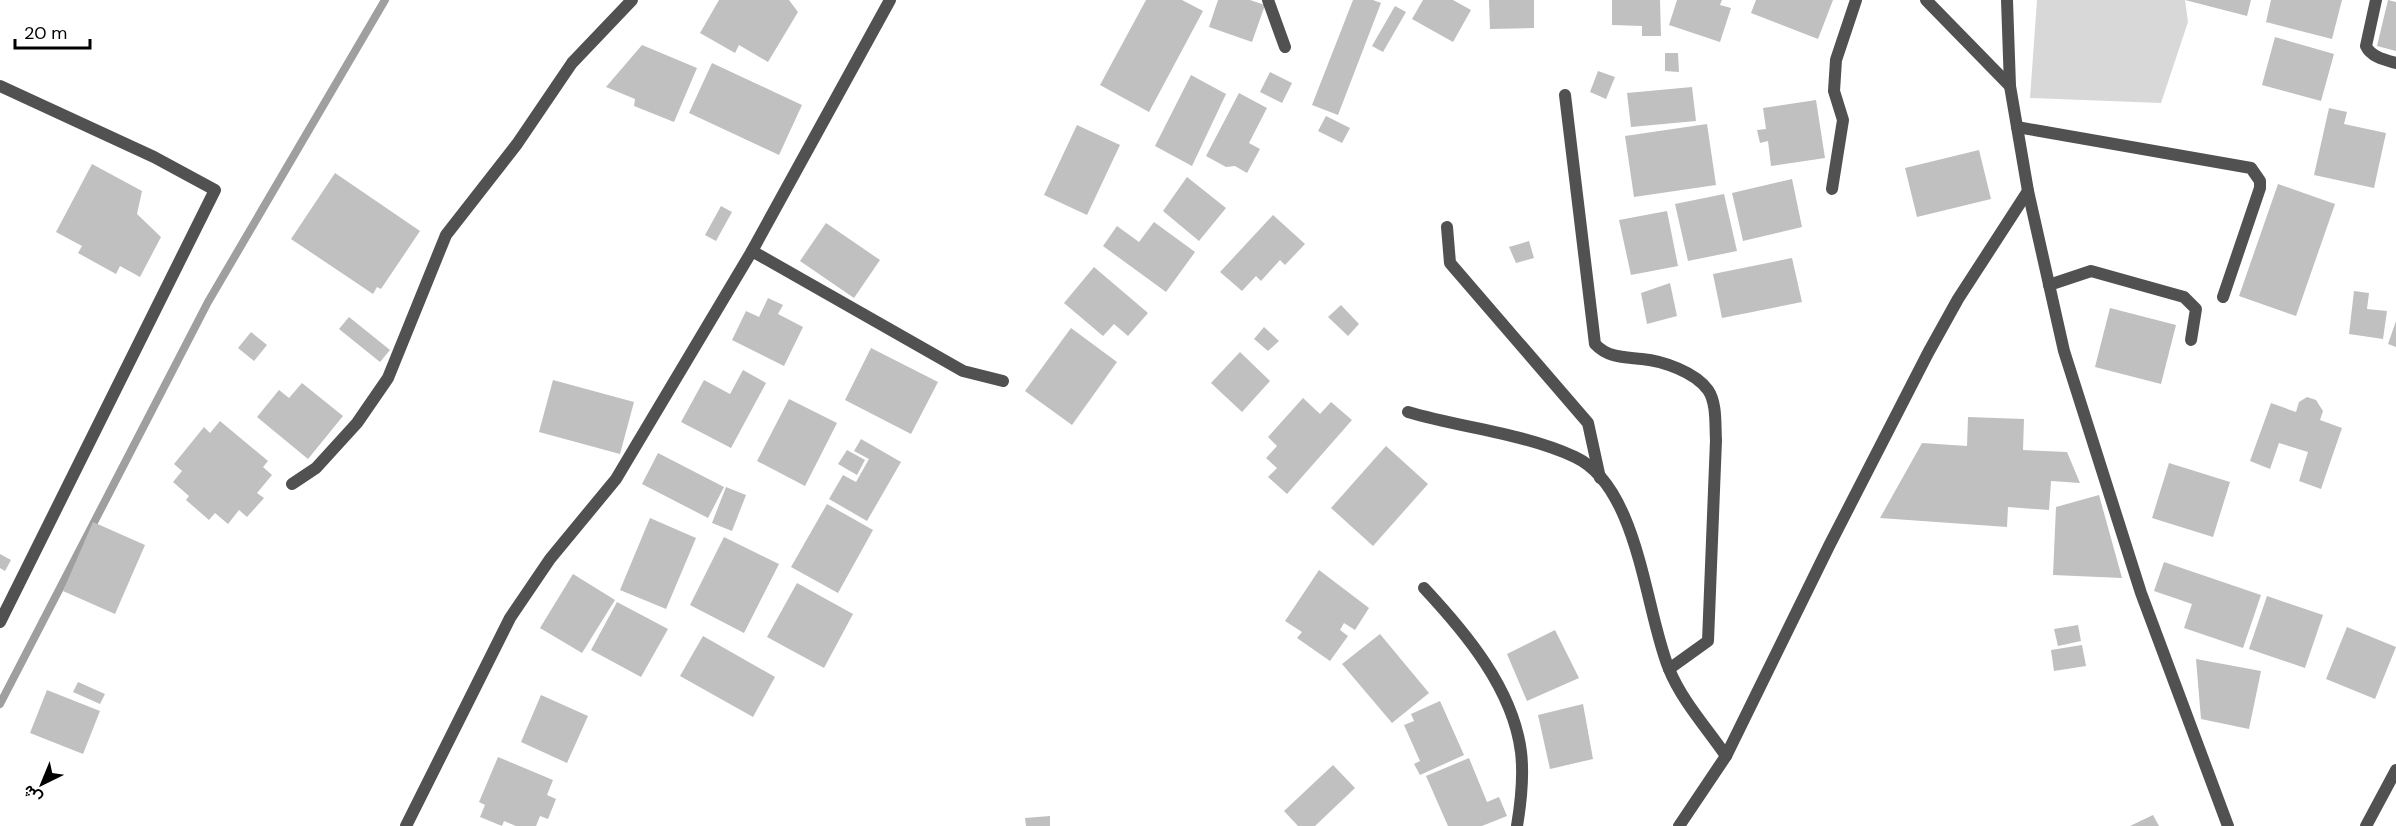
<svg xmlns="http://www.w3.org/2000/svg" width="2396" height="826" viewBox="0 0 2396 826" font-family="'DM Sans',Vazirmatn,sans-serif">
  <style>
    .green { fill: #d8d8d8 }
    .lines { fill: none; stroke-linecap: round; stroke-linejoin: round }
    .stream { stroke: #9f9f9f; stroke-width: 8 }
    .building { fill: #c0c0c0 }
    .minor { stroke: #515151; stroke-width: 12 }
  </style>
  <rect width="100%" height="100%" fill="#fff"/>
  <path class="green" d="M2037,0H2185L2188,22L2161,103L2030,98Z"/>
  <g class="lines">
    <path class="stream" d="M0,704L208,302L385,0"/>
  </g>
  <g class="building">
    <path d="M719,0H789L798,12L768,62L739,45L735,53L700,33Z"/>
    <path d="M1146,0H1182L1203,11L1149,112L1100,85Z"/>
    <path d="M1218,0H1250L1265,5L1252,42L1209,27Z"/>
    <path d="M1353,0H1373L1381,3L1338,115L1312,105Z"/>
    <path d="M1423,0H1453L1471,10L1453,42L1412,19Z"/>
    <path d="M1489,0H1534V28L1490,29Z"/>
    <path d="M1612,0H1660L1661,36H1642V26L1612,25Z"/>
    <path d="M1677,0H1722L1720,5L1731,8L1720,42L1669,25Z"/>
    <path d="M1756,0H1833L1818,39L1751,13Z"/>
    <path d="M2185,0H2251L2247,16Z"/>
    <path d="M2271,0H2342L2332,39L2266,22Z"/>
    <path d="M2388,0L2396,2V51L2377,46Z"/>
    <path d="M1395,6L1406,12L1383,52L1372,46Z"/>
    <path d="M2275,37L2334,54L2321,101L2262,85Z"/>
    <path d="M642,45L697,68L674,122L634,106L635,99L606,87Z"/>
    <path d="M1665,53H1678L1679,72L1665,71Z"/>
    <path d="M712,63L802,105L779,155L689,113Z"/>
    <path d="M1598,71L1615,77L1606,99L1590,92Z"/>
    <path d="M1270,72L1292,83L1282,103L1260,92Z"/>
    <path d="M1191,75L1226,94L1192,166L1155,146Z"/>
    <path d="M1692,87L1696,121L1631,127L1627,93Z"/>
    <path d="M1239,93L1267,108L1249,143L1260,149L1247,173L1235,166L1226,167L1206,156Z"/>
    <path d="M1816,100L1825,158L1771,166L1768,141L1760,143L1757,130L1766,129L1763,108Z"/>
    <path d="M2329,108L2347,112L2344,124L2386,133L2374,188L2314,175Z"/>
    <path d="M1326,116L1350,128L1342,143L1318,131Z"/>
    <path d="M1707,124L1716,185L1634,197L1625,136Z"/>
    <path d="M1077,125L1120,145L1087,215L1044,195Z"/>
    <path d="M1979,150L1991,199L1917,217L1905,168Z"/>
    <path d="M92,164L142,191L137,214L161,237L140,277L120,266L116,274L78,253L82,246L56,232Z"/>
    <path d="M335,173L420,231L381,289L377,287L373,294L291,239Z"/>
    <path d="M1187,177L1226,208L1199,241L1163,211Z"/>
    <path d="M1792,179L1802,227L1743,241L1732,193Z"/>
    <path d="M2278,184L2335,204L2296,316L2239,296Z"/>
    <path d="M1724,194L1737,251L1688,261L1675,204Z"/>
    <path d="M721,206L732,212L716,241L705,235Z"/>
    <path d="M1667,211L1678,266L1631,275L1619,220Z"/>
    <path d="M1273,215L1305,244L1285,265L1280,260L1261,281L1256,276L1242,291L1220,272Z"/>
    <path d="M1154,222L1195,252L1166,292L1103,246L1117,226L1139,242Z"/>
    <path d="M826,223L880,260L854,298L800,261Z"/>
    <path d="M1529,241L1534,258L1516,263L1509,247Z"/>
    <path d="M1792,258L1802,302L1722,318L1713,274Z"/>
    <path d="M1094,267L1148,313L1128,336L1114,324L1103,336L1064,303Z"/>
    <path d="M1670,283L1677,316L1647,324L1641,293Z"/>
    <path d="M2354,291L2369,293L2367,309L2387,311L2383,339L2349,334Z"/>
    <path d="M768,298L783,305L778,314L803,327L784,366L732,340L746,311L759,317Z"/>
    <path d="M1341,305L1359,324L1348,336L1328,317Z"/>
    <path d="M2110,308L2176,325L2161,384L2095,367Z"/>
    <path d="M349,317L390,350L380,362L339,329Z"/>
    <path d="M2396,321V347L2388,344Z"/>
    <path d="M1264,327L1279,341L1268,351L1254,339Z"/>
    <path d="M1071,328L1117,362L1072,425L1025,391Z"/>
    <path d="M251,332L267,345L254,361L238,348Z"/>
    <path d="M871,348L938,382L911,434L845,400Z"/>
    <path d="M1240,352L1270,381L1242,412L1211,383Z"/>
    <path d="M743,370L766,383L731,448L681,422L704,380L730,394Z"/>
    <path d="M553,380L634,402L620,454L539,432Z"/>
    <path d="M302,383L343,416L308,459L257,417L279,390L289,398Z"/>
    <path d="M2307,397L2316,400L2323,411L2320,420L2342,428L2321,489L2299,481L2308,452L2279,443L2270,469L2250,461L2271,403L2296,412L2299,402Z"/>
    <path d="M1303,398L1320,414L1331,402L1352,420L1287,494L1268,477L1277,468L1266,458L1277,446L1268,437Z"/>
    <path d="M789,399L837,423L805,486L757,461Z"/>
    <path d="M1968,417L2024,419L2023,450L2067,452L2080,483L2051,481L2049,510L2008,507L2007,527L1880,518L1922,443L1967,446Z"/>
    <path d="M220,421L268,461L263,467L272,475L257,493L264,498L247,517L239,510L228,524L215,513L209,520L186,500L189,496L173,482L182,471L174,464L204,427L210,433Z"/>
    <path d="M861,439L901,462L867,521L829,499L843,475L856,482L869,459L854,451Z"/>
    <path d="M1386,446L1428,484L1373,546L1331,508Z"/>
    <path d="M847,450L865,460L857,475L838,464Z"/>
    <path d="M658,453L724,487L708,518L642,484Z"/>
    <path d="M2169,463L2230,482L2213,537L2152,518Z"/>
    <path d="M726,487L746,495L732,531L712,523Z"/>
    <path d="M2099,495L2122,578L2053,575L2056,507Z"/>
    <path d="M827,504L873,530L838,593L791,567Z"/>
    <path d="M650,518L696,538L666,609L620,590Z"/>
    <path d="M93,522L145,545L115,614L63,591Z"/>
    <path d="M724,537L779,564L744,633L690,605Z"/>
    <path d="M0,554L11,560L5,571L0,568Z"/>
    <path d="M2164,562L2261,595L2243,648L2184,628L2192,604L2154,591Z"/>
    <path d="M1319,570L1369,608L1355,630L1344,623L1340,630L1348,636L1330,661L1297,638L1302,632L1285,621Z"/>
    <path d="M573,574L615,600L582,653L540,628Z"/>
    <path d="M797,583L853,614L824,668L767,637Z"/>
    <path d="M2267,596L2323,615L2305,668L2249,649Z"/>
    <path d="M617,602L668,629L641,677L591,650Z"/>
    <path d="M2078,625L2081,641L2058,646L2054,629Z"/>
    <path d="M2347,627L2396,647L2375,699L2326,679Z"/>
    <path d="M1555,630L1579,678L1527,701L1507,654Z"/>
    <path d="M1380,634L1429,693L1392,723L1342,664Z"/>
    <path d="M703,636L775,677L753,717L680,676Z"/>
    <path d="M2082,645L2086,666L2054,671L2051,650Z"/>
    <path d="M2196,659L2261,671L2249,729L2201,719Z"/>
    <path d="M78,682L105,694L100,704L73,692Z"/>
    <path d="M47,690L100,711L83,754L30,733Z"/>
    <path d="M541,695L588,716L567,763L521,742Z"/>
    <path d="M1440,701L1464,755L1420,775L1414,764L1420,761L1404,725L1414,721L1411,714Z"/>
    <path d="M1583,704L1593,759L1550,769L1538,715Z"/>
    <path d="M498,757L553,780L547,795L556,799L548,819L540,816L536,826H516L504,821L502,826L480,817L485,805L479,802Z"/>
    <path d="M1469,758L1487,802L1499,797L1507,816L1482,826H1448L1426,776Z"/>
    <path d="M1333,765L1355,788L1315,826H1298L1284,811Z"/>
    <path d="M2153,815L2159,826H2130Z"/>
    <path d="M1050,816V826H1026L1025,818Z"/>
  </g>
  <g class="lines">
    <g class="minor">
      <path d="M1268,0L1285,47"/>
      <path d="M1926,0L2010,86"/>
      <path d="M2007,0L2010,86L2028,191L2064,351L2141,593L2228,826"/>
      <path d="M2376,0L2366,46C2371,57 2385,60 2396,63"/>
      <path d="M0,86L154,157L215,190L0,622"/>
      <path d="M1565,95L1595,344C1608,358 1624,357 1642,359C1663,361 1695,372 1708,390C1717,403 1715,425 1716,440L1708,641L1669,669"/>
      <path d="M2017,127L2251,168L2260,181V188L2223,297"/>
      <path d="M1832,189L1843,120L1834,91L1836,60L1856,0"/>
      <path d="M1447,227L1450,263L1588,423L1600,478"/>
      <path d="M752,251L963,371L1003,381"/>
      <path d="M2049,285L2091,271L2184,297L2196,309L2191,340"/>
      <path d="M1408,412C1462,428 1523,433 1575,457C1639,487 1645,611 1669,669C1682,701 1707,728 1726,756"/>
      <path d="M292,484L316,468L357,423L388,378L446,235L517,144L572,63L632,0"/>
      <path d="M1424,588C1466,633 1513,689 1521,752C1524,777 1521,802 1517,826"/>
      <path d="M406,826L510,618L550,559L616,479L752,251L890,0"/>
      <path d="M1679,826L1726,756L1829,546L1928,353L1958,299L2028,191"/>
      <path d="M2366,826L2396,770"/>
    </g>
  </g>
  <g transform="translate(42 784) rotate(223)" stroke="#ffffff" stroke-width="4.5" paint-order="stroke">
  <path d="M0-4.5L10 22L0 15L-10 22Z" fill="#000000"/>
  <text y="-9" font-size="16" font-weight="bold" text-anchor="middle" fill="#000000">ش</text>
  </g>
  <path d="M15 39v9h75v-9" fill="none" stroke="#000000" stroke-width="3"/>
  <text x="24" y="39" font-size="18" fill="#000000" stroke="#ffffff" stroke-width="4.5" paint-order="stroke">20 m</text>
</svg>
